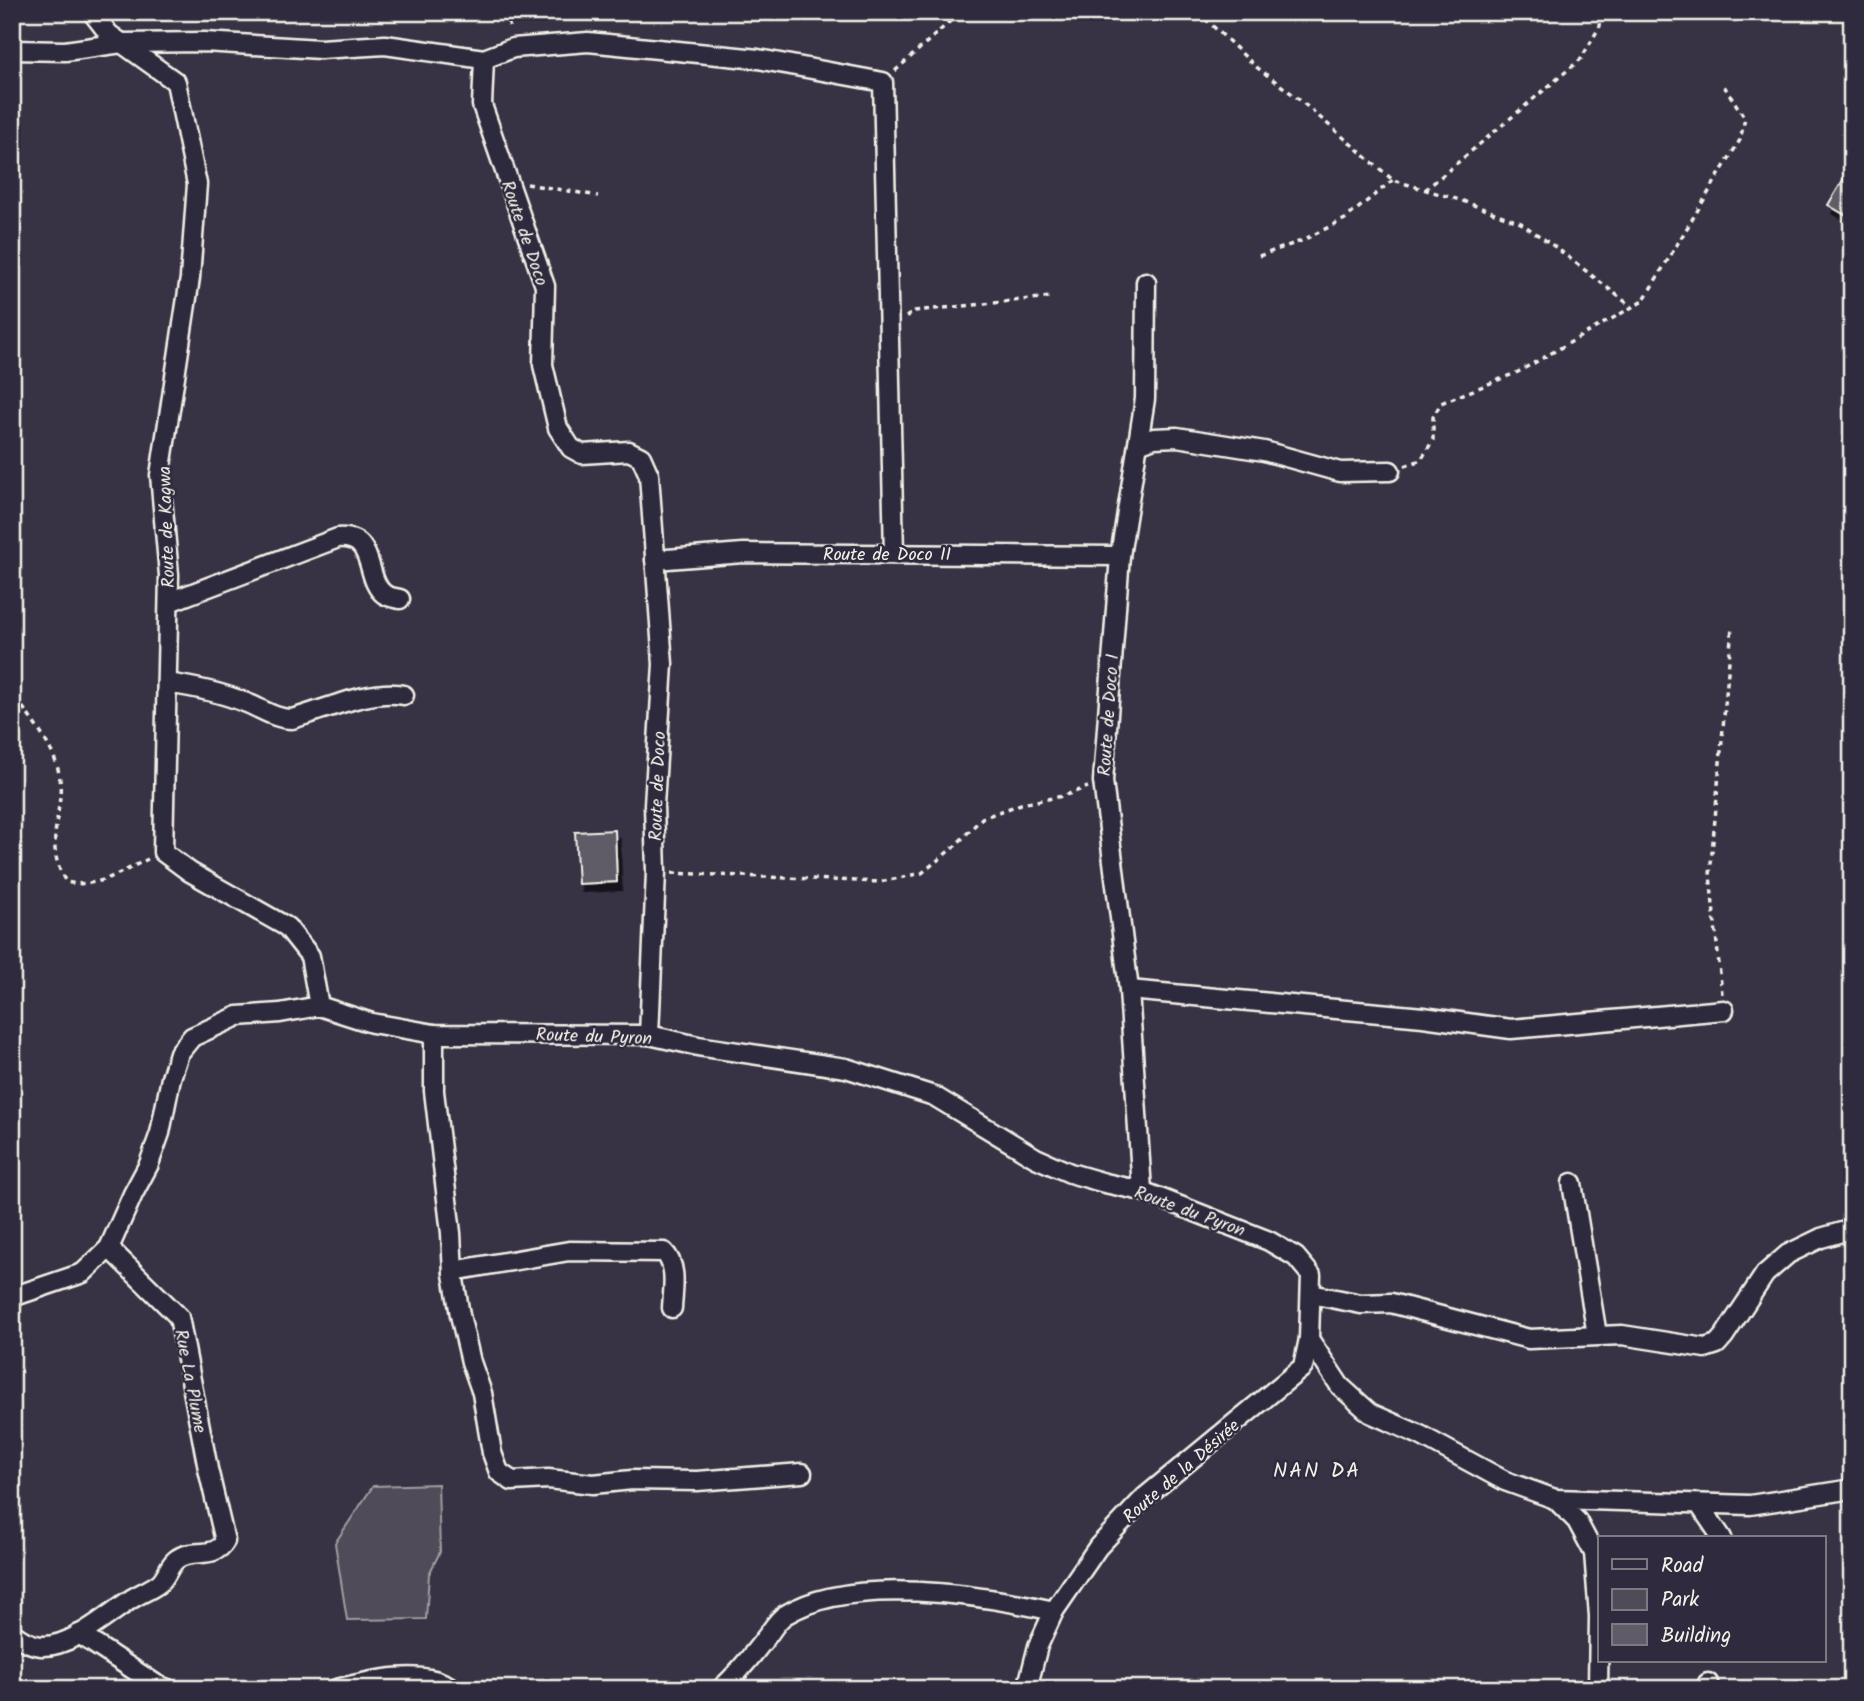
<svg xmlns="http://www.w3.org/2000/svg" width="1864" height="1701" viewBox="0 0 1864 1701" font-family="Kalam,sans-serif">
  <style>
    .green { fill: #504b59; stroke: #a29ea0; stroke-width: 2 }
    .building { fill: #5f5c67; stroke: #f4f1e8; stroke-width: 2; filter: url(#shadow) }
    .lines { fill: none; stroke-linecap: round; stroke-linejoin: round }
    .minor-casing { stroke: #f4f1e8; stroke-width: 23 }
    .path { stroke: #f4f1e8; stroke-width: 3.5; stroke-dasharray: 5 5; stroke-linecap: butt }
    .minor { stroke: #2f2a3d; stroke-width: 18 }
    .labels { text-anchor: middle; stroke-width: 5; stroke-linejoin: round; paint-order: stroke }
    .street-label { font-size: 18px; fill: #f4f1e8; stroke: #2f2a3d }
    .quarter-label { font-size: 21px; letter-spacing: 2px; fill: #f4f1e8; stroke: #2f2a3d }
  </style>
  <defs>
    <filter id="shadow"><feDropShadow dx="4.5" dy="8" stdDeviation="0" flood-color="#0009"/></filter>
  </defs>
  <rect width="100%" height="100%" fill="#373244"/>
  <filter id="ink" filterUnits="userSpaceOnUse"><feTurbulence type="fractalNoise" baseFrequency=".0143" numOctaves="2"/><feDisplacementMap in="SourceGraphic" scale="14" xChannelSelector="R" yChannelSelector="G"/><feConvolveMatrix kernelMatrix="1 2 1 2 8 2 1 2 1" color-interpolation-filters="sRGB"/></filter>
  <g filter="url(#ink)">
    <path class="green" d="M438,1484L440,1552L429,1574L426,1619L347,1620L335,1543L373,1486Z"/>
    <g class="building">
      <path d="M1852,165V219L1828,205Z"/>
      <path d="M615,830L617,882L578,884L575,832Z"/>
    </g>
    <g class="lines">
      <defs>
        <g id="minor">
          <path d="M92,12L109,34L176,82L197,184L190,278L160,475L169,575L163,852L190,872L287,927L310,956L319,1006"/>
          <path d="M12,50L65,51L122,43L204,42L320,49L385,45L484,59L513,48L588,42L758,59L883,82L894,554"/>
          <path d="M484,59L482,105L545,286L543,365L558,428L571,448L582,454L629,451L641,457L649,475L663,664L654,805L656,872L649,1035"/>
          <path d="M1138,444L1154,438L1177,437L1264,451L1340,472L1390,471"/>
          <path d="M655,560L743,553L1120,556"/>
          <path d="M169,602L338,538C377,535 364,579 384,594C388,597 395,598 400,599"/>
          <path d="M167,683C193,687 220,692 244,702C261,708 274,719 292,719C324,710 372,688 404,695"/>
          <path d="M1129,990L1423,1017L1511,1029L1724,1010"/>
          <path d="M434,1034V1091L451,1233L453,1274L460,1315L471,1362L482,1393L492,1453L499,1472L512,1481L548,1479L593,1484L632,1480L697,1481L802,1473"/>
          <path d="M1572,1183L1597,1335"/>
          <path d="M1142,1191L1129,990L1103,781L1120,556L1145,399L1146,282"/>
          <path d="M453,1271L569,1251L664,1252C678,1266 673,1289 672,1308"/>
          <path d="M1311,1294L1361,1304L1391,1303L1529,1339L1622,1335L1705,1348L1717,1344L1724,1336L1765,1274L1788,1254L1821,1238L1852,1229"/>
          <path d="M12,1297L83,1273L109,1248L133,1194L149,1164L160,1133L171,1078L179,1053L192,1037L238,1016L280,1013L319,1006L372,1023L434,1034L649,1035L698,1046L846,1068L934,1096L1036,1158L1070,1173L1105,1183L1142,1191L1269,1241L1296,1257L1311,1275L1309,1339L1303,1367L1145,1497L1098,1547L1054,1611L1038,1646L1027,1689"/>
          <path d="M1309,1339L1340,1386L1370,1413L1420,1435L1505,1481L1555,1499L1577,1521L1594,1553L1599,1616L1598,1689"/>
          <path d="M1555,1499L1750,1505L1852,1489"/>
          <path d="M1699,1504L1722,1538"/>
          <path d="M12,1633C21,1639 29,1645 41,1646C70,1648 107,1615 130,1600C139,1594 150,1590 158,1584C167,1578 168,1565 177,1559C192,1548 215,1560 225,1541L208,1469L179,1317L109,1248"/>
          <path d="M79,1634L157,1685L168,1689"/>
          <path d="M1708,1683V1689"/>
          <path d="M337,1689C368,1681 426,1667 453,1689"/>
          <path d="M721,1689C737,1674 751,1657 764,1640C771,1632 776,1621 785,1615C850,1574 982,1595 1054,1611"/>
        </g>
      </defs>
      <use href="#minor" class="minor-casing"/>
      <g class="path">
        <path d="M507,12L510,31"/>
        <path d="M1198,12L1255,66L1295,96L1393,180L1463,201L1521,223L1558,249L1632,307"/>
        <path d="M895,71L956,16L1081,12"/>
        <path d="M527,184L598,196"/>
        <path d="M1425,190L1581,59L1600,26L1601,12"/>
        <path d="M1259,256L1301,241L1345,219L1393,180"/>
        <path d="M906,317L915,311L1051,297"/>
        <path d="M1405,466L1421,460L1433,440V417L1441,403L1518,372L1643,301L1740,140L1745,118L1724,86"/>
        <path d="M12,690C28,719 56,745 60,780C63,816 43,844 66,882C97,889 121,872 148,859"/>
        <path d="M672,873L880,882L922,873L955,846L982,818L1021,804L1063,796L1088,787"/>
        <path d="M1722,994L1710,875L1732,627"/>
      </g>
      <use href="#minor" class="minor"/>
    </g>
  </g>
  <g class="labels">
    <g class="street-label">
      <text transform="translate(525 233) rotate(71)" y="6">Route de Doco</text>
      <text transform="translate(166 527) rotate(-92)" y="6">Route de Kagwa</text>
      <text x="887" y="560">Route de Doco II</text>
      <text transform="translate(1108 715) rotate(-86)" y="6">Route de Doco I</text>
      <text transform="translate(657 786) rotate(-88)" y="6">Route de Doco</text>
      <text transform="translate(594 1036) rotate(2)" y="6">Route du Pyron</text>
      <text transform="translate(1190 1211) rotate(20)" y="6">Route du Pyron</text>
      <text transform="translate(191 1381) rotate(79)" y="6">Rue La Plume</text>
      <text transform="translate(1181 1471) rotate(-41)" y="6">Route de la Désirée</text>
    </g>
    <g class="quarter-label">
      <text x="1317" y="1477">NAN DA</text>
    </g>
  </g>
  <rect width="1864" height="1701" fill="none" stroke="#2f2a3d" stroke-width="42"/>
  <rect x="21" y="21" width="1822" height="1659" fill="none" stroke="#f4f1e8" stroke-width="2.5" filter="url(#ink)"/>
  <rect x="1598" y="1536" width="228" height="126" fill="#2f2a3d" stroke="#7e7a81" stroke-width="2"/>
  <rect x="1612" y="1559" width="35" height="10" fill="#2f2a3d" stroke="#7e7a81" stroke-width="2"/>
  <text x="1661" y="1572" font-size="21" fill="#f4f1e8">Road</text>
  <rect x="1612" y="1589" width="35" height="21" fill="#504b59" stroke="#7e7a81" stroke-width="2"/>
  <text x="1661" y="1606" font-size="21" fill="#f4f1e8">Park</text>
  <rect x="1612" y="1624" width="35" height="21" fill="#5f5c67" stroke="#7e7a81" stroke-width="2"/>
  <text x="1661" y="1642" font-size="21" fill="#f4f1e8">Building</text>
</svg>
